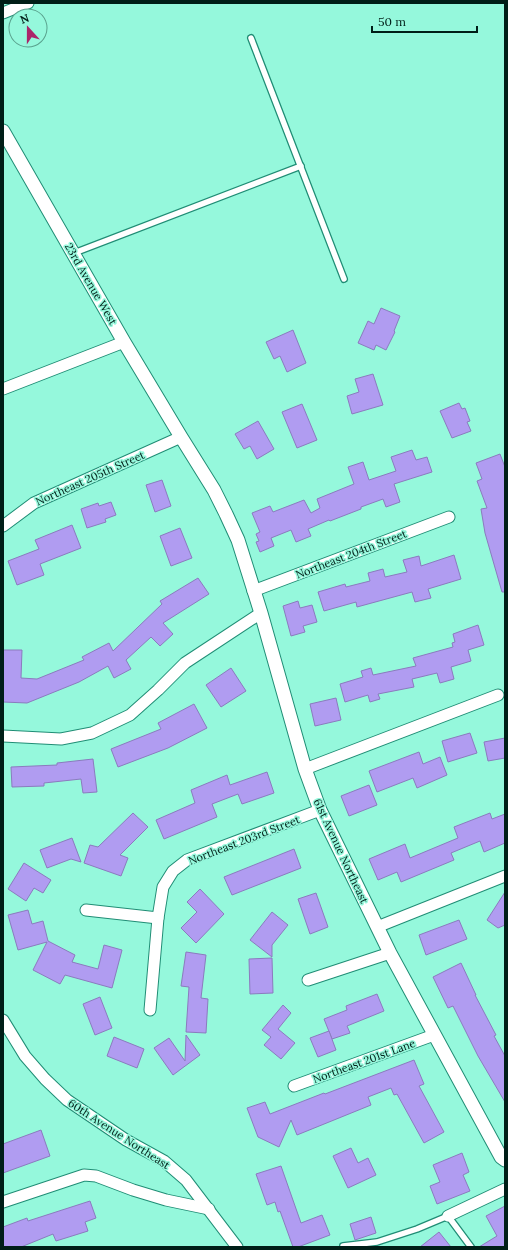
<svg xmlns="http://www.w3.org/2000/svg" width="508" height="1250" viewBox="0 0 508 1250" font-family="Lora,serif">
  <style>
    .building { fill: #b09cf1; stroke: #8b7bbe }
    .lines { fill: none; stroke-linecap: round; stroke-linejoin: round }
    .service-casing { stroke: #208d75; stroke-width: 8 }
    .minor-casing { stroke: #208d75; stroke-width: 13 }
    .tertiary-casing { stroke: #208d75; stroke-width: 15 }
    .service { stroke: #fff; stroke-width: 5.5 }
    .minor { stroke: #fff; stroke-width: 11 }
    .tertiary { stroke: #fff; stroke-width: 13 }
    .labels { text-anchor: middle; stroke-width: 3; stroke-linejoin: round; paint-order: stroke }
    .street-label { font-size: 11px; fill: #001e17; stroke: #95f8dc }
  </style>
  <rect width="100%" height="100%" fill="#95f8dc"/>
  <g class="building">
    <path d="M381,308L400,316L394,331L395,332L386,350L376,345L374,350L358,343L368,321L374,324Z"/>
    <path d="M293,330L306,363L287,372L280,356L274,359L266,342Z"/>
    <path d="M373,374L383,405L352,414L347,396L359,392L355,379Z"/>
    <path d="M459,403L462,409L465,408L470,421L467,422L471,431L452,438L440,411Z"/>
    <path d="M302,404L317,440L297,448L282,412Z"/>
    <path d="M258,421L274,449L257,459L250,446L244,449L235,434Z"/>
    <path d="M412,450L416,460L427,457L432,472L394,484L400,502L386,507L383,499L361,507V509L330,521L329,520L308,529L311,536L296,542L291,530L271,538L274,546L260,552L256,542L259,541L256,534L260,532L252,513L270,506L273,512L304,500L311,513L320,508L317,499L354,484L348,467L363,462L369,480L396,471L391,457Z"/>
    <path d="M500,454L505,467V592H502L485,533L481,509L487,508L477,481L482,479L476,463Z"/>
    <path d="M162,480L171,506L155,512L146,485Z"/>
    <path d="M111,502L116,515L105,519L106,522L87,528L81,509L98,503L99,506Z"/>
    <path d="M72,525L81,548L40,564L44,575L17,585L8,561L39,549L35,540Z"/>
    <path d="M180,528L192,558L171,566L160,536Z"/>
    <path d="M454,555L461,579L428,589L431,598L415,602L412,592L357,607L356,602L324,611L318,592L345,584L346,587L370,581L368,573L383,569L385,577L407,572L403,560L419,556L421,566Z"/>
    <path d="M198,578L209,594L163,623L173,634L160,646L151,637L126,660L131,669L114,678L108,666L79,682L27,703L3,702V650H22L21,678L37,679L84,660L82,657L109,643L113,651L162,604L160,601Z"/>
    <path d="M298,601L300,608L312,605L317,622L303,626L305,632L291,636L283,606Z"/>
    <path d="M478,625L484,645L468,650L471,661L451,667L454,679L440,683L437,673L412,679L414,687L378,694L380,699L370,702L368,695L345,702L340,684L363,677L361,671L371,668L373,675L416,666L413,658L453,647L452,643L455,642L453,634Z"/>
    <path d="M231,668L246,691L221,707L206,685Z"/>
    <path d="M336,698L341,720L315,726L310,704Z"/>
    <path d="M194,704L207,728L168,748L118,767L111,749L161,729L158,723Z"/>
    <path d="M470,733L477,753L448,762L442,741Z"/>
    <path d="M505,738V758L488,761L484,742Z"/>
    <path d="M419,752L423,764L440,757L447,775L417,788L413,778L377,792L369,771Z"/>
    <path d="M93,759L97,792L83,793L81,779L44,783V786L12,787L11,767L57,765V763Z"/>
    <path d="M267,772L274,793L242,804L238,794L212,804L217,817L164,839L156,820L195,803L191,790L227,775L230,785Z"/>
    <path d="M369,785L377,805L349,816L341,796Z"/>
    <path d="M133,813L148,827L120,855L128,858L121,876L84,863L90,845L98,847Z"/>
    <path d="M490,813L492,819L505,814V843L484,852L480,841L451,853L454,860L401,882L397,872L378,880L369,859L405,844L410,858L458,838L454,827Z"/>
    <path d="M72,838L81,862L71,859L47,868L40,850Z"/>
    <path d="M294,849L301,868L232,895L224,877Z"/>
    <path d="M24,863L51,880L43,893L34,888L26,901L8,889Z"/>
    <path d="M200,889L224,914L196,943L181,928L197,912L187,902Z"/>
    <path d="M505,892V925L498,928L487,920Z"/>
    <path d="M316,893L328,927L310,934L298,899Z"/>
    <path d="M28,910L32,924L43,921L48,941L75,955L72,962L98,969L104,945L122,950L112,988L65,975L60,984L33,970L47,942L18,950L8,915Z"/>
    <path d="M272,912L288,925L272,945V957L250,940Z"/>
    <path d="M459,920L467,939L426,955L419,935Z"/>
    <path d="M186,952L206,955L201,998L208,999L206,1033L186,1032L189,987L181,986Z"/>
    <path d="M272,958L273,993L250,994L249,959Z"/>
    <path d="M461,963L476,995H475L496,1035L494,1036L505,1056V1102L478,1056L453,1006L448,1008L433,977Z"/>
    <path d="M377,994L384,1011L347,1026L350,1033L332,1039L324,1019L347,1010L346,1006Z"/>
    <path d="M100,997L112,1028L95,1035L83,1004Z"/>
    <path d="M283,1005L291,1013L278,1029L295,1043L281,1059L264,1045L271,1037L262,1030Z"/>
    <path d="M329,1031L336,1050L318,1057L310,1038Z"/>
    <path d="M186,1035L200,1055L173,1075L154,1048L169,1038L185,1061Z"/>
    <path d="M114,1037L144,1049L137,1068L107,1056Z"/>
    <path d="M414,1060L424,1084L419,1086L444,1132L424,1143L397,1094L394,1095L391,1088L368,1097L371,1105L297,1135L291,1120L279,1147L258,1137L247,1108L265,1102L270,1114L324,1093L325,1094Z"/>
    <path d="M41,1130L50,1156L3,1173V1144Z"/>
    <path d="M351,1148L358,1163L368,1158L376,1175L348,1188L333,1156Z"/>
    <path d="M462,1153L469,1172L463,1175L470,1191L437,1204L430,1186L440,1182L433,1165Z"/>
    <path d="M281,1166L301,1223L322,1215L330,1235L298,1247H293L280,1211L278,1212L275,1202L267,1205L256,1174Z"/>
    <path d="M90,1201L96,1218L85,1222L88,1231L56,1241L53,1234L21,1247H3V1227L27,1218L28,1221Z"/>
    <path d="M505,1206V1247H479L497,1236L486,1216Z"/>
    <path d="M371,1217L376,1233L355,1240L350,1224Z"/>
    <path d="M439,1232L451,1247H420Z"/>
  </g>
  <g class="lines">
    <defs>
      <g id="service">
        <path d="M251,38L344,279"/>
        <path d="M74,253L301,166"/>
        <path d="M343,1246L377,1242L417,1229L448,1216L471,1247"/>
      </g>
      <g id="minor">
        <path d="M3,13L28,3"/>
        <path d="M3,389L124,342"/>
        <path d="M3,526L34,503L181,437"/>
        <path d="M253,591L449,517"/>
        <path d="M3,736L61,739L92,733L130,715L158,690L185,663L261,613"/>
        <path d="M305,769L498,695"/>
        <path d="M86,910L158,918L163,887L173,871L187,860L320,810"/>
        <path d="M377,927L505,876"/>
        <path d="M308,980L390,953"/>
        <path d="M150,1010L158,918"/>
        <path d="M3,1020L25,1056L45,1079L67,1100L126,1140L164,1161L186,1180L237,1247"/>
        <path d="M294,1086L434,1035"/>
        <path d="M3,1202L84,1175L96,1176L133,1190L166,1200L209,1209"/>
        <path d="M448,1216L505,1189"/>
      </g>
      <path id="tertiary" d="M3,131L124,342L181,437L214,490L226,514L238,540L261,613L305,769L320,810L390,953L501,1157L505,1160"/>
    </defs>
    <use href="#service" class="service-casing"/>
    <use href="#minor" class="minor-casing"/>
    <use href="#tertiary" class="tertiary-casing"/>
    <use href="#service" class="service"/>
    <use href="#minor" class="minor"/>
    <use href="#tertiary" class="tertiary"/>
  </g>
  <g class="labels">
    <g class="street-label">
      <text transform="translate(91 284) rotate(60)" y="4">23rd Avenue West</text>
      <text transform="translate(90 478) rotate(-24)" y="4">Northeast 205th Street</text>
      <text transform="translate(351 554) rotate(-21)" y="4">Northeast 204th Street</text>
      <text transform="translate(244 840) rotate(-21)" y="4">Northeast 203rd Street</text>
      <text transform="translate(341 851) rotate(65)" y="4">61st Avenue Northeast</text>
      <text transform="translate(364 1061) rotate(-20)" y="4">Northeast 201st Lane</text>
      <text transform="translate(119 1134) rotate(33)" y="4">60th Avenue Northeast</text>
    </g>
  </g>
  <rect width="508" height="1250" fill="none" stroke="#001e17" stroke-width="8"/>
  <g transform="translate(28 28) rotate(339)"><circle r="19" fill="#95f8dc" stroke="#59a18d"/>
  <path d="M0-3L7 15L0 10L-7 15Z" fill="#ab246a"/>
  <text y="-6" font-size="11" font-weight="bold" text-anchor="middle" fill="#001e17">N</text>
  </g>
  <path d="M372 26v6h105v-6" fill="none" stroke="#001e17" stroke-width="2"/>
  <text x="378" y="26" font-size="12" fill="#001e17" stroke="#95f8dc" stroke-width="3" paint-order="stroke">50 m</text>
</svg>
